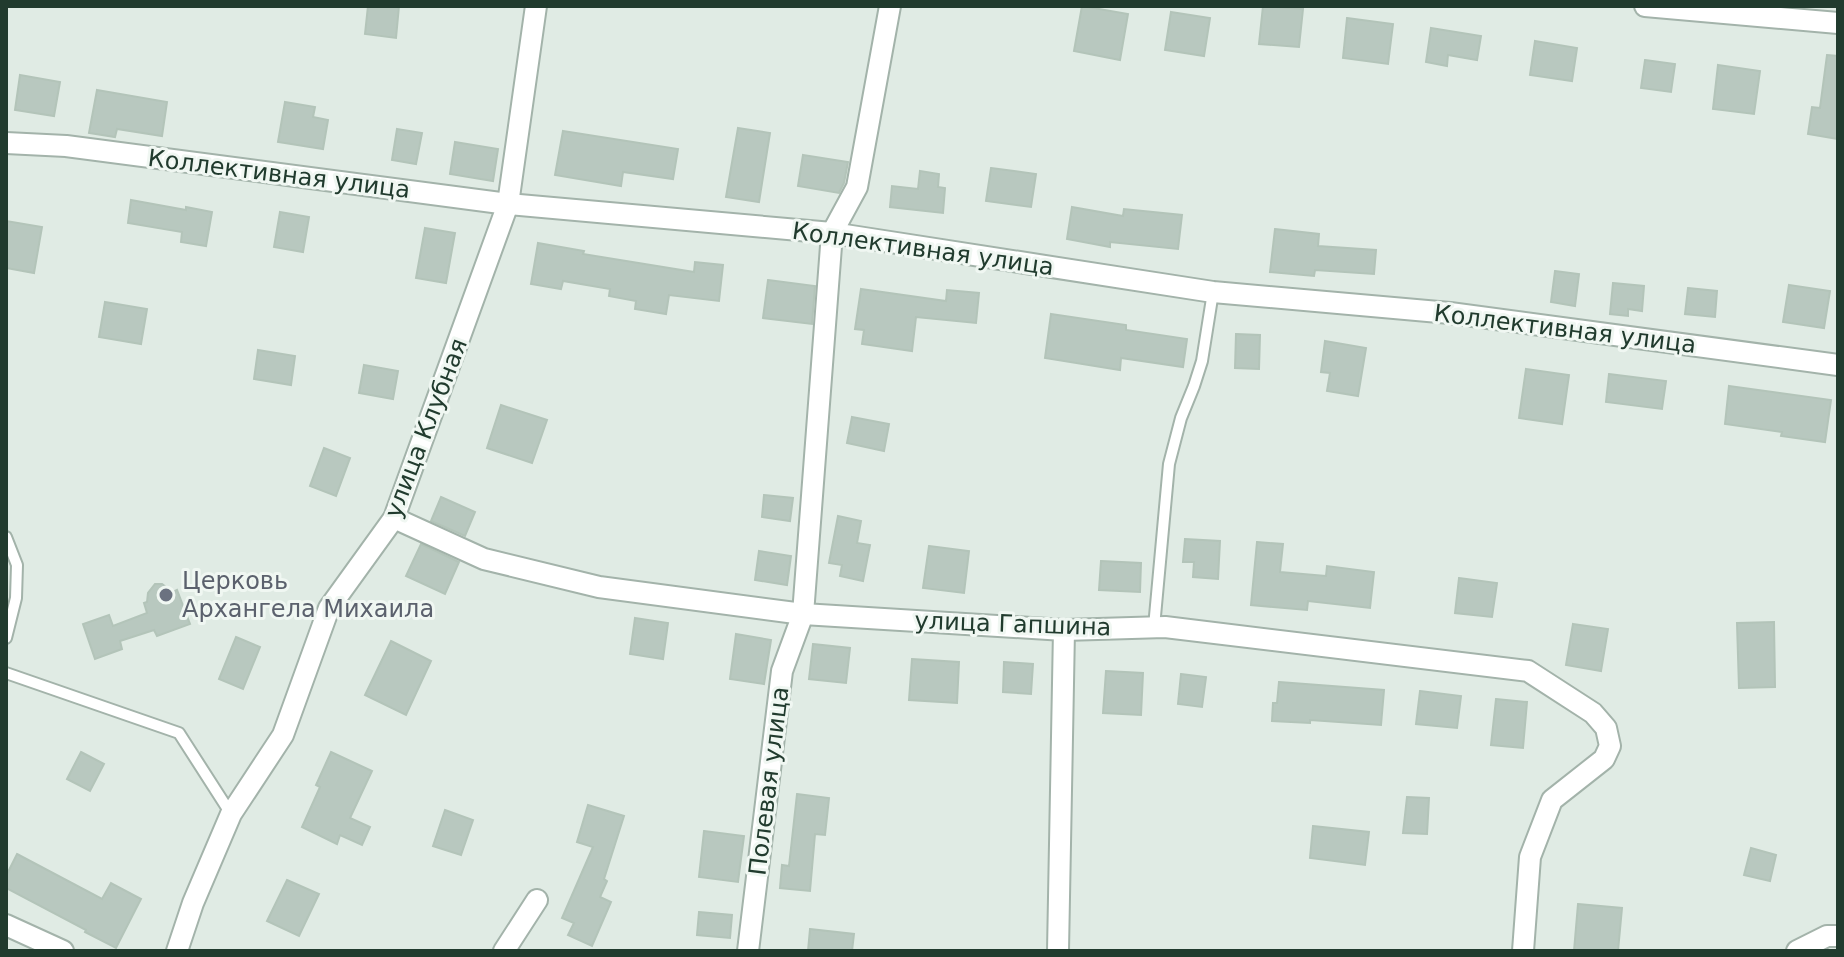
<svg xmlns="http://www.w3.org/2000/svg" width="1844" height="957" viewBox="0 0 1844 957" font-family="'DejaVu Sans',sans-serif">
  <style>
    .building { fill: #b8c8bf; stroke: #b3c4b9; stroke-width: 2 }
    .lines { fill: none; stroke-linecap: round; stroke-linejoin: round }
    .lane-casing { stroke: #a3b3aa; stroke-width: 14 }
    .street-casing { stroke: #a3b3aa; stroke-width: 24 }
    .lane { stroke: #fff; stroke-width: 10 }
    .street { stroke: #fff; stroke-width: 20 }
    .worship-dot { fill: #6b7280; stroke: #f0f7f2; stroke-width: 3 }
    .labels { text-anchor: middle; stroke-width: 6; stroke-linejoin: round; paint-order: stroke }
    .street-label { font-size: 24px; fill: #213b2e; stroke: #f0f7f2 }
    .worship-label { font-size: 24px; fill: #5b616d; stroke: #f0f7f2; text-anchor: start }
  </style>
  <rect width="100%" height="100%" fill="#e0ebe4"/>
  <g class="building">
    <path d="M368,6H399L396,38L365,34Z"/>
    <path d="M1082,6L1128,14L1120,60L1074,51Z"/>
    <path d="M1263,6L1303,9L1299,47L1259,44Z"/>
    <path d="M1171,12L1210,18L1204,56L1165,50Z"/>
    <path d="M1347,18L1393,24L1388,64L1343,58Z"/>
    <path d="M1431,28L1481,36L1477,60L1448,55L1447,66L1426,62Z"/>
    <path d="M1535,41L1577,48L1572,81L1530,75Z"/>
    <path d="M1827,55L1838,56V139L1808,134L1812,107L1820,108Z"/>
    <path d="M1645,60L1675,64L1671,92L1641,88Z"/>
    <path d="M1718,65L1760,71L1754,114L1713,109Z"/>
    <path d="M20,75L60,82L54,116L15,110Z"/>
    <path d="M97,90L167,102L162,136L117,129L115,137L89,133Z"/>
    <path d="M285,102L315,107L313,117L328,120L323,149L278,142Z"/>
    <path d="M738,128L770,133L759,202L726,197Z"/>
    <path d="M397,129L422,133L416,164L392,160Z"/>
    <path d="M563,131L678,149L673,179L623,172L621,186L555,175Z"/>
    <path d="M455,142L498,149L493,181L450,174Z"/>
    <path d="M803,155L848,162L844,183L839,193L798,186Z"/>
    <path d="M991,168L1036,174L1031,207L986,201Z"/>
    <path d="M920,171L939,174L938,187L945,188L943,213L890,207L892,186L918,189Z"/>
    <path d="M131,200L186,210V207L212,212L206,246L181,242L182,232L128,223Z"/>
    <path d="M1072,207L1123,216L1124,209L1182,215L1178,249L1110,242V247L1067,239Z"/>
    <path d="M280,212L309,217L303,252L274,247Z"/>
    <path d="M6,221L42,227L34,273L6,268Z"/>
    <path d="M425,228L455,233L446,283L416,278Z"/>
    <path d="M1275,229L1319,234L1318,246L1376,250L1374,274L1315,270L1314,276L1270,272Z"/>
    <path d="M538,243L584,251L583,254L694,272L695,262L723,265L719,301L669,295L666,314L635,309L636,301L609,296L610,289L563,281L561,289L531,284Z"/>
    <path d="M1555,271L1579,274L1575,306L1551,302Z"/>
    <path d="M768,280L815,286L812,324L763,318Z"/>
    <path d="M1613,283L1644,286L1642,311L1628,309V316L1610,314Z"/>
    <path d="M1789,285L1830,291L1824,328L1783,322Z"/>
    <path d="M1688,288L1717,291L1715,317L1685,314Z"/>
    <path d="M861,289L946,301L947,290L979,293L976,323L916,317L912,351L862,344L864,330L855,329Z"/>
    <path d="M105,302L147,309L141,344L99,337Z"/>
    <path d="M1051,314L1126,325V330L1187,339L1183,367L1121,358L1120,370L1045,358Z"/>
    <path d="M1236,334L1260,335L1259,369L1235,368Z"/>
    <path d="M1325,341L1366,348L1358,396L1327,391L1330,373L1321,372Z"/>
    <path d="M258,350L295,356L291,385L254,379Z"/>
    <path d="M364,365L398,371L393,399L359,393Z"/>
    <path d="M1526,369L1569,375L1562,424L1519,418Z"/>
    <path d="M1609,374L1666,381L1662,409L1606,402Z"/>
    <path d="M1729,386L1831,400L1825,442L1781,436L1782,432L1725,424Z"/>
    <path d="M501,405L547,420L532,463L487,448Z"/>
    <path d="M852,417L889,424L884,451L847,443Z"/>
    <path d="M324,448L350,458L336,496L310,486Z"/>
    <path d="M764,495L793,498L790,521L762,517Z"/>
    <path d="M441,497L475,512L465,536L431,521Z"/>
    <path d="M838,516L861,521L857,543L870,545L863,581L840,576L842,565L829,563Z"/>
    <path d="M1185,539L1220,541L1218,579L1193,577L1194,562H1183Z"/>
    <path d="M1257,542L1283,544L1280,572L1326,576L1327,566L1374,572L1370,608L1308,601L1307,610L1251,605Z"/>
    <path d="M421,544L459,562L445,594L406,576Z"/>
    <path d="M929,546L969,551L964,593L923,588Z"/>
    <path d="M759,551L791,556L787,585L755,580Z"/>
    <path d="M1101,561L1141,563L1140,592L1099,590Z"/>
    <path d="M1459,578L1497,583L1492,617L1455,613Z"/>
    <path d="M155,584H162L173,592L177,590L190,624L157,636L154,630L120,641L122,649L95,659L83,624L109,615L113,626L147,613L144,603L147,602L148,593Z"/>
    <path d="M635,618L668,623L663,659L630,654Z"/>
    <path d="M1774,622L1775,687L1739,688L1737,623Z"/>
    <path d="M1573,624L1608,629L1601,671L1566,665Z"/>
    <path d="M736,634L771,640L764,684L730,679Z"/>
    <path d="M236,637L260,647L243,689L219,679Z"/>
    <path d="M391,641L431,661L406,715L365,695Z"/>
    <path d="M813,644L850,648L846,683L809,679Z"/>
    <path d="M912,659L959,662L957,703L909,700Z"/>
    <path d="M1004,662L1033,664L1031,694L1003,692Z"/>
    <path d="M1106,671L1143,673L1141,715L1103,713Z"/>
    <path d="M1181,674L1206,677L1202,707L1178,704Z"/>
    <path d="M1279,682L1384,690L1381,725L1310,720V723L1272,721L1273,703H1277Z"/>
    <path d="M1420,691L1461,696L1457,728L1416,724Z"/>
    <path d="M1496,699L1527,702L1523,748L1491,745Z"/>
    <path d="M81,752L104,764L90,791L67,779Z"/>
    <path d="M331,752L372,771L350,818L370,827L362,845L340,835L337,844L302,827L320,787L316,785Z"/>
    <path d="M797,794L829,798L825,835L815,834L810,891L780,888L782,865L789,866Z"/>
    <path d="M1407,797L1429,798L1427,834L1403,833Z"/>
    <path d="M588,805L624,816L604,879L607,881L600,897L611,902L592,946L568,935L574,923L562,918L593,847L577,842Z"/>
    <path d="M445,810L473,820L461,855L433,846Z"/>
    <path d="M1313,826L1369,832L1365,865L1310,858Z"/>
    <path d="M704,831L744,836L738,882L699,877Z"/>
    <path d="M1751,848L1776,855L1770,881L1744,875Z"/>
    <path d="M17,854L102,899L111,883L141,899L116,948L85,932L86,930L6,888V876Z"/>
    <path d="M287,880L319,894L299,936L267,921Z"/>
    <path d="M1578,904L1622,908L1618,951H1574Z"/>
    <path d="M699,912L732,915L730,938L697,935Z"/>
    <path d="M810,929L854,934L852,951H808Z"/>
  </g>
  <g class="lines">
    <defs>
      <g id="lane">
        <path d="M6,537L17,565L16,598L6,638"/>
        <path d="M1154,627L1169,464L1181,418L1194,386L1202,361L1213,292"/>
        <path d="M6,673L179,733L231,814"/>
      </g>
      <g id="street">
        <path d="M1645,6L1838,23"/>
        <path d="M6,143L66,146L508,204L832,233L1213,292L1450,313L1838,365"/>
        <path d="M394,518L484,559L599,587L803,614L1064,630L1165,627L1528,671L1593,713L1606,728L1610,746L1604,759L1552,800L1530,857L1523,951"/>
        <path d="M6,925L63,951"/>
        <path d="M177,951L193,903L231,814L283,735L329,608L394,518L508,204L536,6"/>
        <path d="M504,951L537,900"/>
        <path d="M748,951L782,671L803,614L832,233L857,187L890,6"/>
        <path d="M1058,951L1064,630"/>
        <path d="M1797,951L1827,936H1838"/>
      </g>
    </defs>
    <use href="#lane" class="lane-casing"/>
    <use href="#street" class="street-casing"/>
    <use href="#lane" class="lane"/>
    <use href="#street" class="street"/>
  </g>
  <circle class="worship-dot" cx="166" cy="595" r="8"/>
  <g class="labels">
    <g class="street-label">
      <text transform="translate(279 174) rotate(7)" y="8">Коллективная улица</text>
      <text transform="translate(923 249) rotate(8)" y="8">Коллективная улица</text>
      <text transform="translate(1565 329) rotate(7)" y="8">Коллективная улица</text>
      <text transform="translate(426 428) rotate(-69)" y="8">улица Клубная</text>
      <text transform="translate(1013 624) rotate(2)" y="8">улица Гапшина</text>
      <text transform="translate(769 781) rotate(-83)" y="8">Полевая улица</text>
    </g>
    <g class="worship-label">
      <text x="182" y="589">Церковь<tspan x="182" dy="28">Архангела Михаила</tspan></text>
    </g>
  </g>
  <rect width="1844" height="957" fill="none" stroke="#213b2e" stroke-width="16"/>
</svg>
